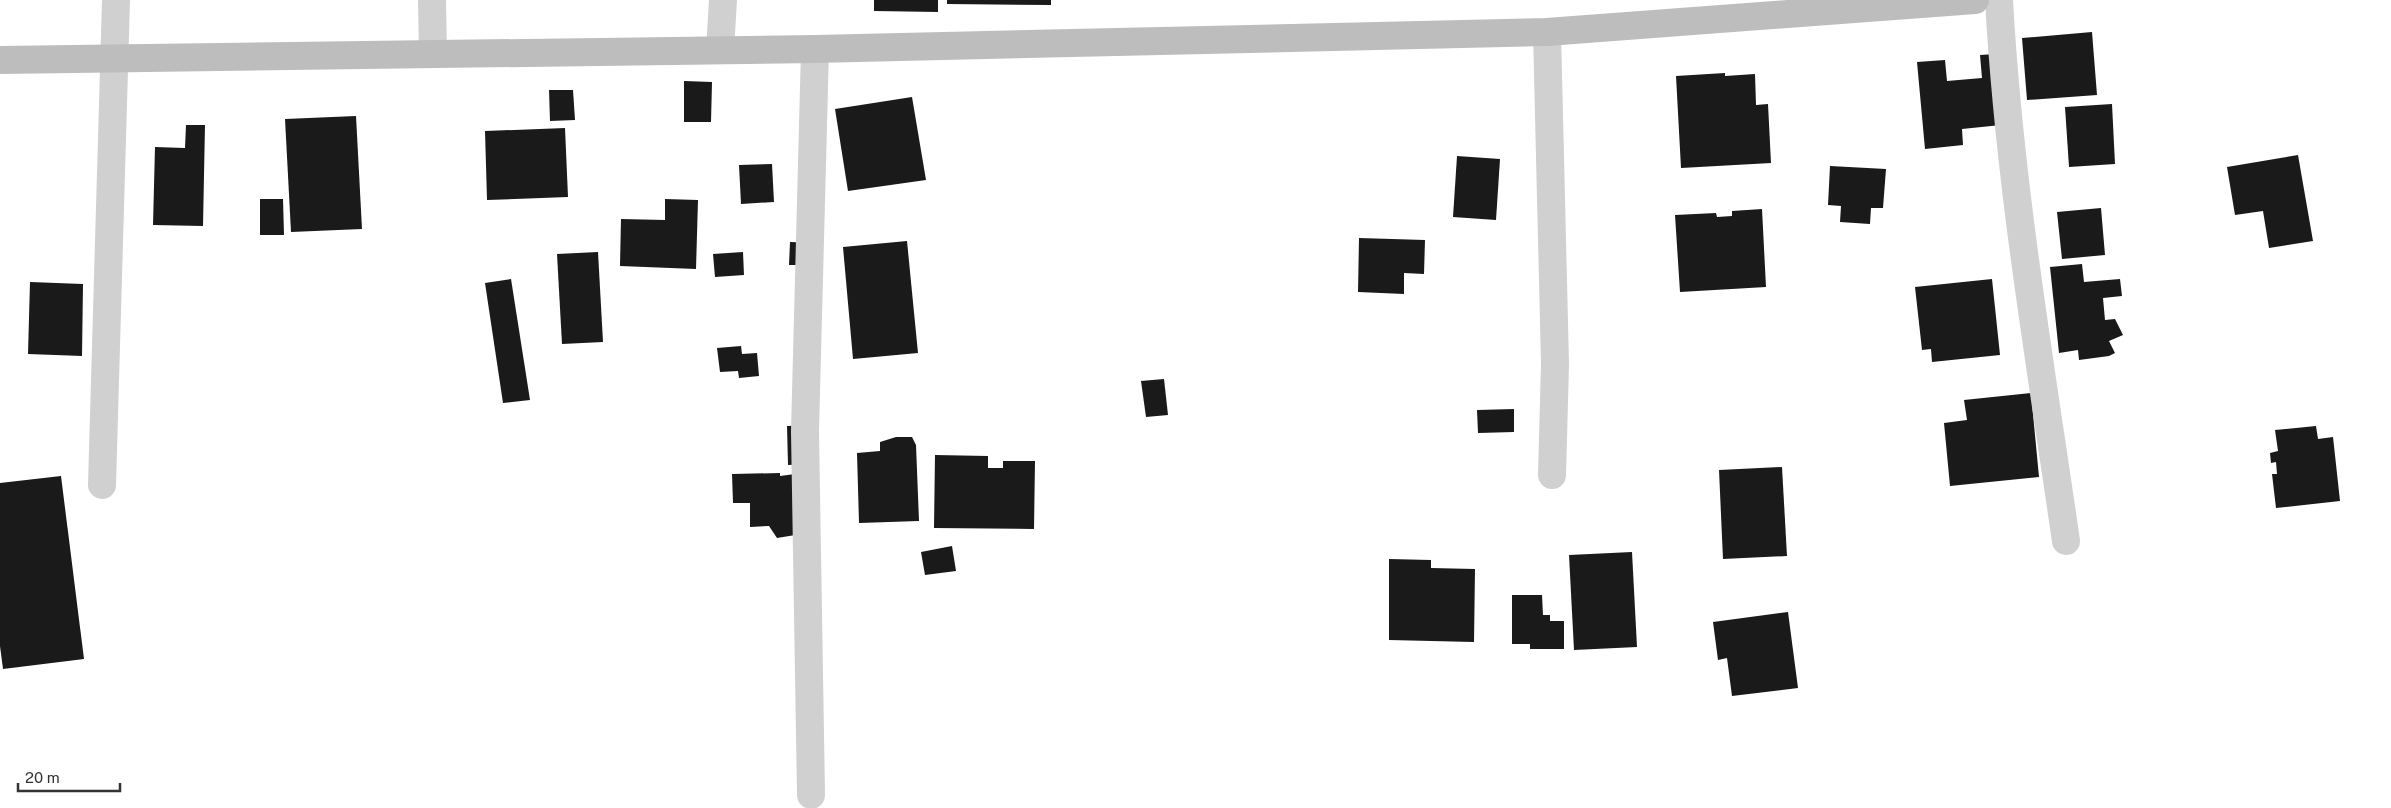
<svg xmlns="http://www.w3.org/2000/svg" width="2391" height="808" viewBox="0 0 2391 808" font-family="'Public Sans',sans-serif">
  <style>
    .building { fill: #1a1a1a }
    .lines { fill: none; stroke-linecap: round; stroke-linejoin: round }
    .street { stroke: #d0d0d0; stroke-width: 28 }
    .secondary { stroke: #bdbdbd; stroke-width: 28 }
  </style>
  <rect width="100%" height="100%" fill="#fff"/>
  <g class="building">
    <path d="M874,0H938V12L874,11Z"/>
    <path d="M947,0H1051V5L947,4Z"/>
    <path d="M2092,32L2097,95L2027,100L2022,38Z"/>
    <path d="M1995,54L2001,125L1962,129L1963,145L1925,149L1917,62L1945,60L1947,81L1982,78L1980,55Z"/>
    <path d="M1725,73V76L1755,74L1756,105L1768,104L1771,163L1681,168L1676,76Z"/>
    <path d="M684,81L712,82L711,122H684Z"/>
    <path d="M549,90H573L575,120L550,121Z"/>
    <path d="M912,97L926,180L848,191L835,109Z"/>
    <path d="M2112,104L2115,164L2069,167L2065,107Z"/>
    <path d="M356,116L362,229L291,232L285,119Z"/>
    <path d="M186,125H205L203,226L153,225L155,147L185,148Z"/>
    <path d="M565,128L568,197L487,200L485,131Z"/>
    <path d="M2298,155L2313,241L2269,248L2263,211L2235,215L2227,167Z"/>
    <path d="M1457,156L1500,159L1496,220L1453,217Z"/>
    <path d="M772,164L774,202L741,204L739,165Z"/>
    <path d="M1830,166L1886,169L1883,208H1871L1870,224L1840,222L1841,206L1828,205Z"/>
    <path d="M260,199H283L284,235H260Z"/>
    <path d="M665,199L698,200L696,269L620,266L621,219L665,220Z"/>
    <path d="M2101,208L2105,255L2062,259L2057,212Z"/>
    <path d="M1762,209L1766,287L1680,292L1675,215L1716,213L1717,217L1732,216V211Z"/>
    <path d="M1359,238L1425,240L1424,274L1404,273V294L1358,292Z"/>
    <path d="M907,241L918,353L853,359L843,247Z"/>
    <path d="M790,242L819,243L818,265H789Z"/>
    <path d="M598,252L603,342L562,344L557,254Z"/>
    <path d="M743,252L744,275L715,277L713,254Z"/>
    <path d="M2082,264L2084,282L2120,279L2122,296L2103,298L2105,320L2115,319L2123,335L2109,341L2115,353L2109,356L2079,360L2078,350L2059,353L2050,267Z"/>
    <path d="M511,279L530,400L503,403L485,283Z"/>
    <path d="M1992,279L2000,355L1932,362L1931,349L1922,350L1915,287Z"/>
    <path d="M30,282L83,284L82,356L28,354Z"/>
    <path d="M741,346L742,354L757,353L759,376L739,378L738,371L720,372L717,348Z"/>
    <path d="M1164,379L1168,415L1146,417L1141,381Z"/>
    <path d="M2031,393L2039,477L1950,486L1944,423L1967,420L1964,400Z"/>
    <path d="M1514,409V432L1478,433L1477,410Z"/>
    <path d="M809,425L810,464L788,465L787,426Z"/>
    <path d="M2316,426L2318,439L2333,437L2340,501L2276,508L2272,474H2277L2276,462L2271,463L2270,453L2278,451L2275,430Z"/>
    <path d="M896,437H912L916,445L919,521L859,523L857,453L880,451V442Z"/>
    <path d="M935,455L988,456V468H1003V461H1035L1034,529L934,528Z"/>
    <path d="M1782,467L1787,556L1723,559L1719,470Z"/>
    <path d="M780,473V476L795,474L814,532L777,538L769,526L750,527V503H733L732,474Z"/>
    <path d="M61,476L84,659L3,669L0,646V483Z"/>
    <path d="M952,546L956,571L925,575L921,552Z"/>
    <path d="M1632,552L1637,647L1574,650L1569,555Z"/>
    <path d="M1389,559L1431,560V568L1475,569L1474,642L1389,640Z"/>
    <path d="M1512,595H1542L1543,615H1550V621H1564V649H1530V644H1512Z"/>
    <path d="M1788,612L1798,688L1732,696L1727,658L1718,660L1713,622Z"/>
  </g>
  <g class="lines">
    <g class="street">
      <path d="M432,0L433,53"/>
      <path d="M1999,0C2009,182 2040,361 2066,541"/>
      <path d="M1547,32L1555,364L1552,475"/>
      <path d="M720,50L723,0"/>
      <path d="M102,485L116,0"/>
      <path d="M811,795L805,431L815,49"/>
    </g>
    <path class="secondary" d="M0,60L815,49L1547,32L1975,0"/>
  </g>
  <path d="M18 783v8h102v-8" fill="none" stroke="#333333" stroke-width="2.5"/>
  <text x="25" y="783" font-size="15" fill="#333333" stroke="#ffffff" stroke-width="4" paint-order="stroke">20 m</text>
</svg>
